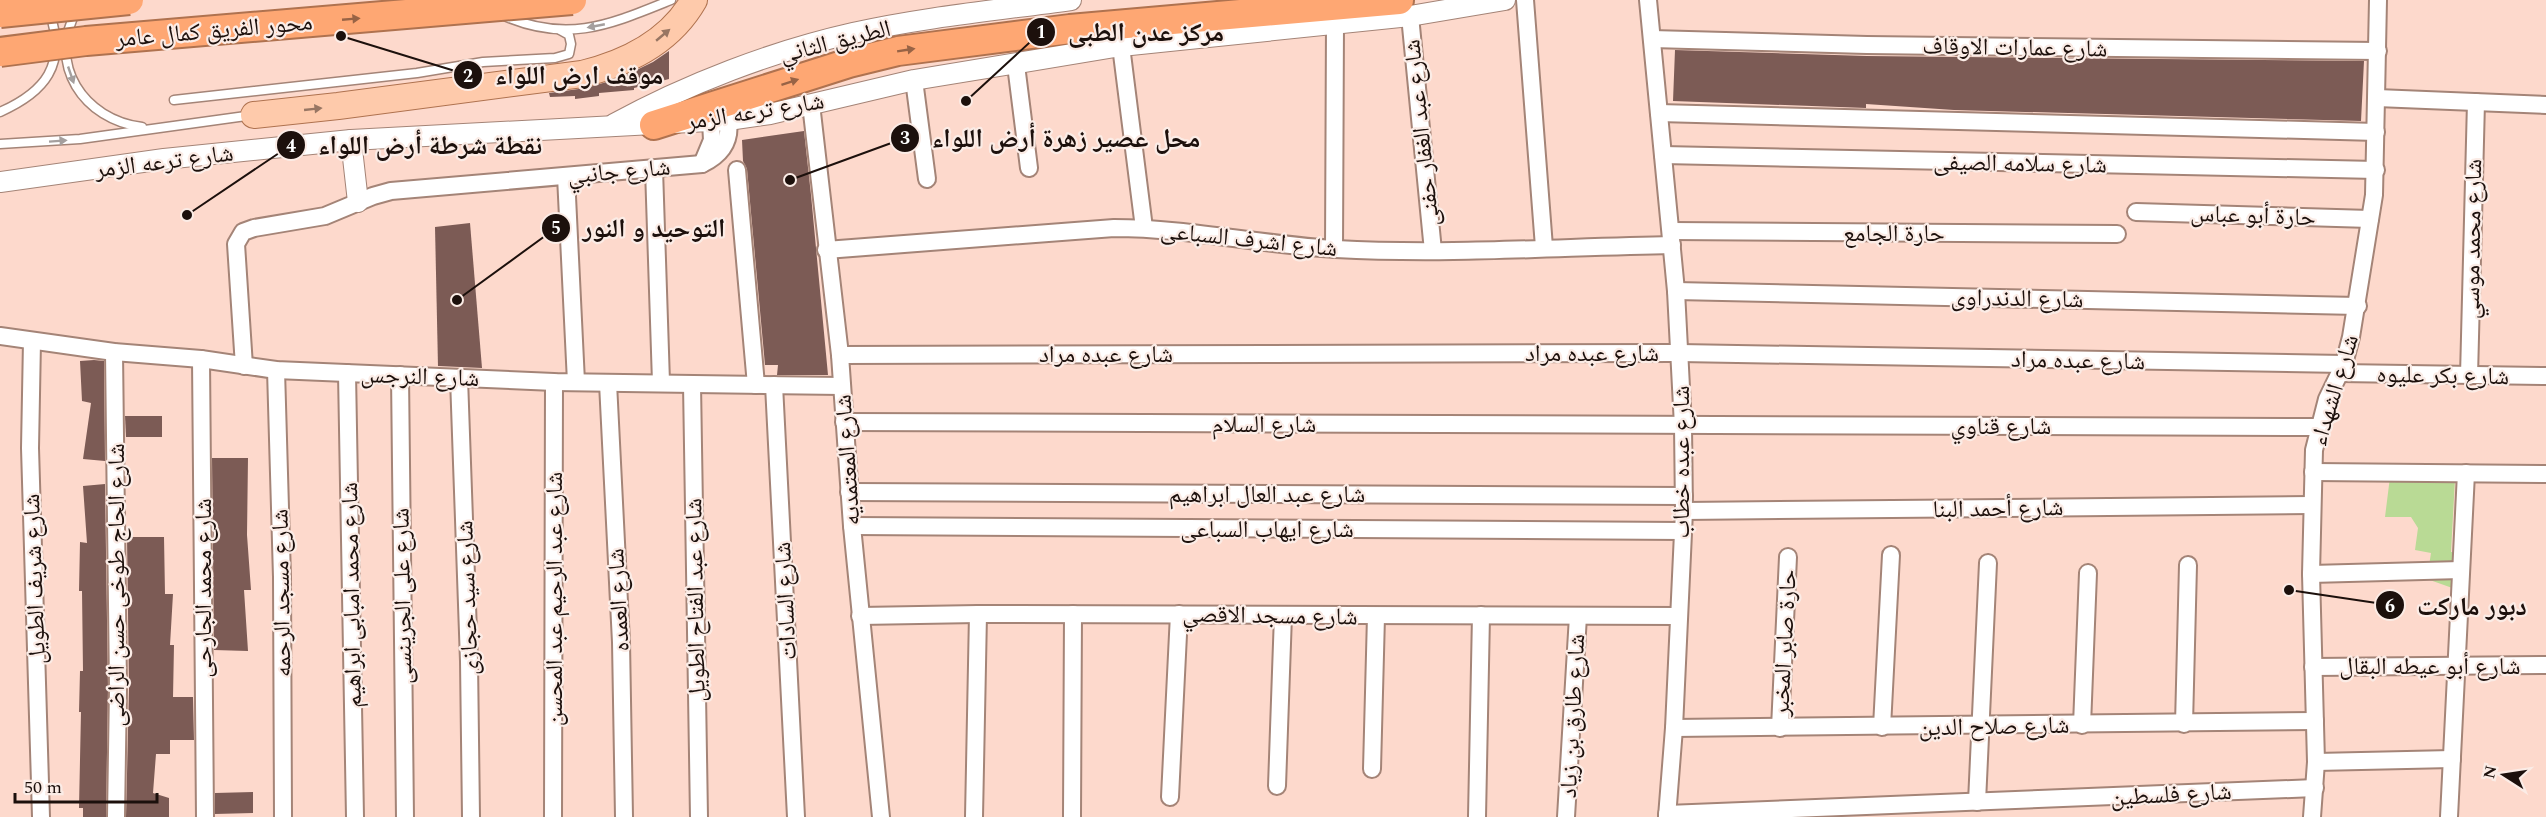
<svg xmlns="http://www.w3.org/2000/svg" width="2546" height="817" viewBox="0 0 2546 817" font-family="Spectral,'Noto Naskh Arabic',serif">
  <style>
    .green { fill: #b9da95 }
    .building { fill: #7c5b55 }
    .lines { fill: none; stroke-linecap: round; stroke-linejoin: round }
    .service-casing { stroke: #a48477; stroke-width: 11 }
    .minor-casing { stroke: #a48477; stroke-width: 20 }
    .tertiary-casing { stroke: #a48477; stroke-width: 22 }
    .primary-casing { stroke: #af724f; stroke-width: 28 }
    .motorway-casing { stroke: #af724f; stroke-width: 32 }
    .service { stroke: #fff; stroke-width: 8 }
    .minor { stroke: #fff; stroke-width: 16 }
    .tertiary { stroke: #fff; stroke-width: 20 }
    .primary { stroke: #fecaab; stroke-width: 26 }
    .motorway { stroke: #fea773; stroke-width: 28 }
    .motorway-bridge-casing { stroke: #af724f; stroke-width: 32; stroke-linecap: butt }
    .motorway-bridge { stroke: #fea773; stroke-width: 28 }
    .oneway { fill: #986345 }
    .oneway2 { fill: #a49f9e }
    .oneway3 { fill: #987663 }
    .labels { text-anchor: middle; stroke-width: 4.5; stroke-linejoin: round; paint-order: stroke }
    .street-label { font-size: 24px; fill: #1c100c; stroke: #fbece6 }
    .leader { fill: none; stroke: #1c100c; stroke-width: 2 }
    .callout-dot { fill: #1c100c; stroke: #fbece6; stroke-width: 2 }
    .mark-label { font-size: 18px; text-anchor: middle; font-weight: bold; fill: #fff }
    .callout-label { font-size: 26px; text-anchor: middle; font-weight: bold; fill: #1c100c; stroke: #fbece6; stroke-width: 4.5; stroke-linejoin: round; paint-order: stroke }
  </style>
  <rect width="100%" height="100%" fill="#fdd9cc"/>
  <path class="green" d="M2390,477L2455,479L2451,552L2460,553L2458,590L2427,579L2431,553L2415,550L2418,528L2411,517H2385Z"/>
  <g class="building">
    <path d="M1675,50L1867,56L2364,61L2361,121L1954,110L1866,104V108L1673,101Z"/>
    <path d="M669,51V79L634,88V90L599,93V96L575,99V96L550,97L549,93L586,88L620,78L653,62Z"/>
    <path d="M804,131L811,195L828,375H777L778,365H765L747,169L743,161L742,140Z"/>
    <path d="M470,223L482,368L438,366L435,227Z"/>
    <path d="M94,360L104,361L105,461L83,459L91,403L82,401L80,361Z"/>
    <path d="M125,416H162V437H126Z"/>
    <path d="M212,458H248L247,535L251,590H244L248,651L214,650Z"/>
    <path d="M105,484L108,688L106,817H83V808H79L81,712H79L80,671H83L82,591H79L80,542L87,543L83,486Z"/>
    <path d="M127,537H164L165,594H173L170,645H174L173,697H193L194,740H170V754H156L153,793L169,798V817H126L129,688Z"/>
    <path d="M253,792V813L215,814V793Z"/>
  </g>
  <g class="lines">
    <defs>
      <g id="service">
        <path d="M77,10C46,64 84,120 142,127"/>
        <path d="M502,15C567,44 609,25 671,0"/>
        <path d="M174,100L417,73L483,62L555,58L569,54L571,44L569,35L560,30"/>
        <path d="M0,112C45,92 67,65 50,14"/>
        <path d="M0,144L80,139L253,115"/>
      </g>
      <g id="minor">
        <path d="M1525,0L1544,247"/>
        <path d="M1648,0L1676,291L1683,426L1684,511L1674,728L1667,817"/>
        <path d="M1410,16L1433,251"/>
        <path d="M1652,39L1867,45L2378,51"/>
        <path d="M1121,46L1144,228"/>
        <path d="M1016,65L1029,168"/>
        <path d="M914,80L927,179"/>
        <path d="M2377,98L2546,105"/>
        <path d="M811,104L840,355L852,526L881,817"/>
        <path d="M1659,113L2376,132"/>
        <path d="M1663,155L2376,170"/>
        <path d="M702,164L712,140L711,121"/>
        <path d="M654,169L661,382"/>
        <path d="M737,170L756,385"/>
        <path d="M566,176L576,382"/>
        <path d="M2136,212L2370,219"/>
        <path d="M1671,231L2117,234"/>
        <path d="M1334,249L1335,23"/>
        <path d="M826,250L1114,228C1188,228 1262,245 1336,249C1447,255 1560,247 1672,245"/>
        <path d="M1676,291L2358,306"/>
        <path d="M0,336L114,352L201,359L276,370L554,382L842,386"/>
        <path d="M32,341L30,448L41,817"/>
        <path d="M114,352L118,688L116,817"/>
        <path d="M840,355L1680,353L2344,364"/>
        <path d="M201,359L205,817"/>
        <path d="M244,366L236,244L243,232L254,228L325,216L373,196L391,191L702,164C721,155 731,141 728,120"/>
        <path d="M276,370L282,577L283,817"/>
        <path d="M347,373L355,817"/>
        <path d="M2340,373L2546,376"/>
        <path d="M400,375L405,817"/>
        <path d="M2469,376L2476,102"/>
        <path d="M459,378L469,661L471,817"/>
        <path d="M608,383L621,642L624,817"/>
        <path d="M692,384L699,817"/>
        <path d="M774,385L796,817"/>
        <path d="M844,422L2318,427"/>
        <path d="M2313,472L2546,474"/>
        <path d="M849,492L1684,496"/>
        <path d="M1684,511L2312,505"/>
        <path d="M852,526L1683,531"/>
        <path d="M2311,574L2461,570"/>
        <path d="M860,616L978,614L1679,616"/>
        <path d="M2313,667L2546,665"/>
        <path d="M2184,724L2188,565"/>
        <path d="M2082,725L2088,573"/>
        <path d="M1882,727L1891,555"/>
        <path d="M1674,728L2315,721"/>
        <path d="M1780,728L1788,557"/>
        <path d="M2316,762L2452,759"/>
        <path d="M1372,769L1376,616"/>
        <path d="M1277,786L1283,615"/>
        <path d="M1170,797L1179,614"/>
        <path d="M1977,802L1988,563"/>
        <path d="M1667,814L2315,788"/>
        <path d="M553,817L554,382"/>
        <path d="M974,817L978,614"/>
        <path d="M1072,817L1073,614"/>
        <path d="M1477,817L1481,615"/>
        <path d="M1566,817L1578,616"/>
        <path d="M2312,817L2316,762L2311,574L2314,450L2327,399L2344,364L2351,337L2374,195L2378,0"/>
        <path d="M2449,817L2466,473"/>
      </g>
      <g id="tertiary">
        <path d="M614,124C687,84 773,51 853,33C925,17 999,10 1071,0"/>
        <path d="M351,140L358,202"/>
        <path d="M0,182L164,159L351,140L728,120L770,114L914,80L1121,46L1410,16L1505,0"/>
      </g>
      <path id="primary" d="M254,115L338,106L582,74C627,63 670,42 694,0"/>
      <path id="motorway" d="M654,125L849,63L898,51L1070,29L1399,0"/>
    </defs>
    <use href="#service" class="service-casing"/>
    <use href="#minor" class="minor-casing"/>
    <use href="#tertiary" class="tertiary-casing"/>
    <use href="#primary" class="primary-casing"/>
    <use href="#motorway" class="motorway-casing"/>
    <use href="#service" class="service"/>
    <use href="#minor" class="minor"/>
    <use href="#tertiary" class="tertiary"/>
    <use href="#primary" class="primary"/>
    <use href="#motorway" class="motorway"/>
    <defs>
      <g id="motorway-bridge">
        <path d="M0,13L129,0"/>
        <path d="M0,52L86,41L572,0"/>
      </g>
    </defs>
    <use href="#motorway-bridge" class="motorway-bridge-casing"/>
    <use href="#motorway-bridge" class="motorway-bridge"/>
  </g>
  <defs><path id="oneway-solid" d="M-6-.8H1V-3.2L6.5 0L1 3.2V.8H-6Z" transform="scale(1.5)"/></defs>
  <g class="oneway">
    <use href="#oneway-solid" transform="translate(351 19) rotate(-5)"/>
    <use href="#oneway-solid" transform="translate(906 50) rotate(-9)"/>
    <use href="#oneway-solid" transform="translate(790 82) rotate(-18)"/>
  </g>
  <g class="oneway2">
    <use href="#oneway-solid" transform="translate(596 26) rotate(169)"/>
    <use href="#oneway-solid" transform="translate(71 75) rotate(71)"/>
    <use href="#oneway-solid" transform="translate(58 141) rotate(-4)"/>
  </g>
  <g class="oneway3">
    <use href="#oneway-solid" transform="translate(663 35) rotate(-40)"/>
    <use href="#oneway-solid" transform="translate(313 109) rotate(-6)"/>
  </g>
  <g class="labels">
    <g class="street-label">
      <text transform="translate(214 30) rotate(-5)" y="8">محور الفريق كمال عامر</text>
      <text transform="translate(835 41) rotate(-14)" y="8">الطريق الثاني</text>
      <text transform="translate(2015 47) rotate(1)" y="8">شارع عمارات الاوقاف</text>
      <text transform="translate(755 111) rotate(-9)" y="8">شارع ترعه الزمر</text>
      <text transform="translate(1421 133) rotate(-96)" y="8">شارع عبد الغفار حفنى</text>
      <text transform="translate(164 161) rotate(-7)" y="8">شارع ترعه الزمر</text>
      <text transform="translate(2020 163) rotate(1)" y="8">شارع سلامه الصيفى</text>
      <text transform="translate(619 171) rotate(-5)" y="8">شارع جانبي</text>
      <text transform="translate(2253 215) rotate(2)" y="8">حارة أبو عباس</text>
      <text x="1894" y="241">حارة الجامع</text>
      <text transform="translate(1249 239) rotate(6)" y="8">شارع اشرف السباعى</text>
      <text transform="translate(2472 239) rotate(-89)" y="8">شارع محمد موسي</text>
      <text transform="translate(2017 298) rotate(1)" y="8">شارع الدندراوى</text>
      <text x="1592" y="361">شارع عبده مراد</text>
      <text x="1106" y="362">شارع عبده مراد</text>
      <text transform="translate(2078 360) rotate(1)" y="8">شارع عبده مراد</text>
      <text transform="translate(2443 375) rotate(1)" y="8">شارع بكر عليوه</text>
      <text transform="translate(420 376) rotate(2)" y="8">شارع النرجس</text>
      <text transform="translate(2334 390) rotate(-73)" y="8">شارع الشهداء</text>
      <text x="1264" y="432">شارع السلام</text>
      <text x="2001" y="434">شارع قناوي</text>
      <text transform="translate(847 460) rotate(-94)" y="8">شارع المعتمديه</text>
      <text transform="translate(1681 462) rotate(-90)" y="8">شارع عبده خطاب</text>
      <text x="1267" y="502">شارع عبد العال ابراهيم</text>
      <text transform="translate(1998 508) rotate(-1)" y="8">شارع أحمد البنا</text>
      <text x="1267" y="537">شارع ايهاب السباعى</text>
      <text transform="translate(34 579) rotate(-92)" y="8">شارع شريف الطويل</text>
      <text transform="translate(116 585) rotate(-90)" y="8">شارع الحاج طوخى حسن الراضى</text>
      <text transform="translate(203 588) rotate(-90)" y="8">شارع محمد الجارحى</text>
      <text transform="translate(281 593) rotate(-91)" y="8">شارع مسجد الرحمه</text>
      <text transform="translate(351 595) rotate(-91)" y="8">شارع محمد امبابى ابراهيم</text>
      <text transform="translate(402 596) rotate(-91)" y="8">شارع على الجرينسى</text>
      <text transform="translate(467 598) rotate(-92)" y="8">شارع سيد حجازى</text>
      <text transform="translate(554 599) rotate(-90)" y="8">شارع عبد الرحيم عبد المحسن</text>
      <text transform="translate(618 600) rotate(-93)" y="8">شارع العمده</text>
      <text transform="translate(695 600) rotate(-91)" y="8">شارع عبد الفتاح الطويل</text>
      <text transform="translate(785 601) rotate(-93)" y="8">شارع السادات</text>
      <text transform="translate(1270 615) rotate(1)" y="8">شارع مسجد الاقصي</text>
      <text transform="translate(1784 643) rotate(-87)" y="8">حارة صابر المخبر</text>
      <text x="2430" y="674">شارع أبو عيطه البقال</text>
      <text transform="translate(1572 716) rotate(-87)" y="8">شارع طارق بن زياد</text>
      <text transform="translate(1994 726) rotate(-1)" y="8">شارع صلاح الدين</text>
      <text transform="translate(2171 794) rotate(-3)" y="8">شارع فلسطين</text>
    </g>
  </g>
  <path class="leader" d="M966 101L1041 32M341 36L468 75M790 180L905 138M187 215L291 145M457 300L556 228M2289 590L2390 605"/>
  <g class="callout-dot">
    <circle cx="966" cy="101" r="6"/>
    <circle cx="341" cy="36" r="6"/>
    <circle cx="790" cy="180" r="6"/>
    <circle cx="187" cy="215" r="6"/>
    <circle cx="457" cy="300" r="6"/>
    <circle cx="2289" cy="590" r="6"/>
    <circle cx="1041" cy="32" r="15"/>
    <circle cx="468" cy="75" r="15"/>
    <circle cx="905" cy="138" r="15"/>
    <circle cx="291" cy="145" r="15"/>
    <circle cx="556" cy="228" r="15"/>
    <circle cx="2390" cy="605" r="15"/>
  </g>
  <g class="mark-label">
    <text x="1041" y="38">1</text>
    <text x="468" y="82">2</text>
    <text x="905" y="144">3</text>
    <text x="291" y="152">4</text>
    <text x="556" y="234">5</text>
    <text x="2390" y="612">6</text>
  </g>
  <g class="callout-label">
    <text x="1146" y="41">مركز عدن الطبى</text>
    <text x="579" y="84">موقف ارض اللواء</text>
    <text x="1066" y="147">محل عصير زهرة أرض اللواء</text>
    <text x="430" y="154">نقطة شرطة أرض اللواء</text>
    <text x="654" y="237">التوحيد و النور</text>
    <text x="2472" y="615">دبور ماركت</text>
  </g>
  <g transform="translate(2504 775) rotate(282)" stroke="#fbece6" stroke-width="4.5" paint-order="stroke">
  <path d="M0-4.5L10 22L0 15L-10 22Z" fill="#1c100c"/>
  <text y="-9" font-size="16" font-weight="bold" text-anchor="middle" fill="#1c100c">N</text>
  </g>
  <path d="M15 793v9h142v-9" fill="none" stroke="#1c100c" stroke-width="3"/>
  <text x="24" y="793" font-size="18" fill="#1c100c" stroke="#fbece6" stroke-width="4.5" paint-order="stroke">50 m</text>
</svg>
